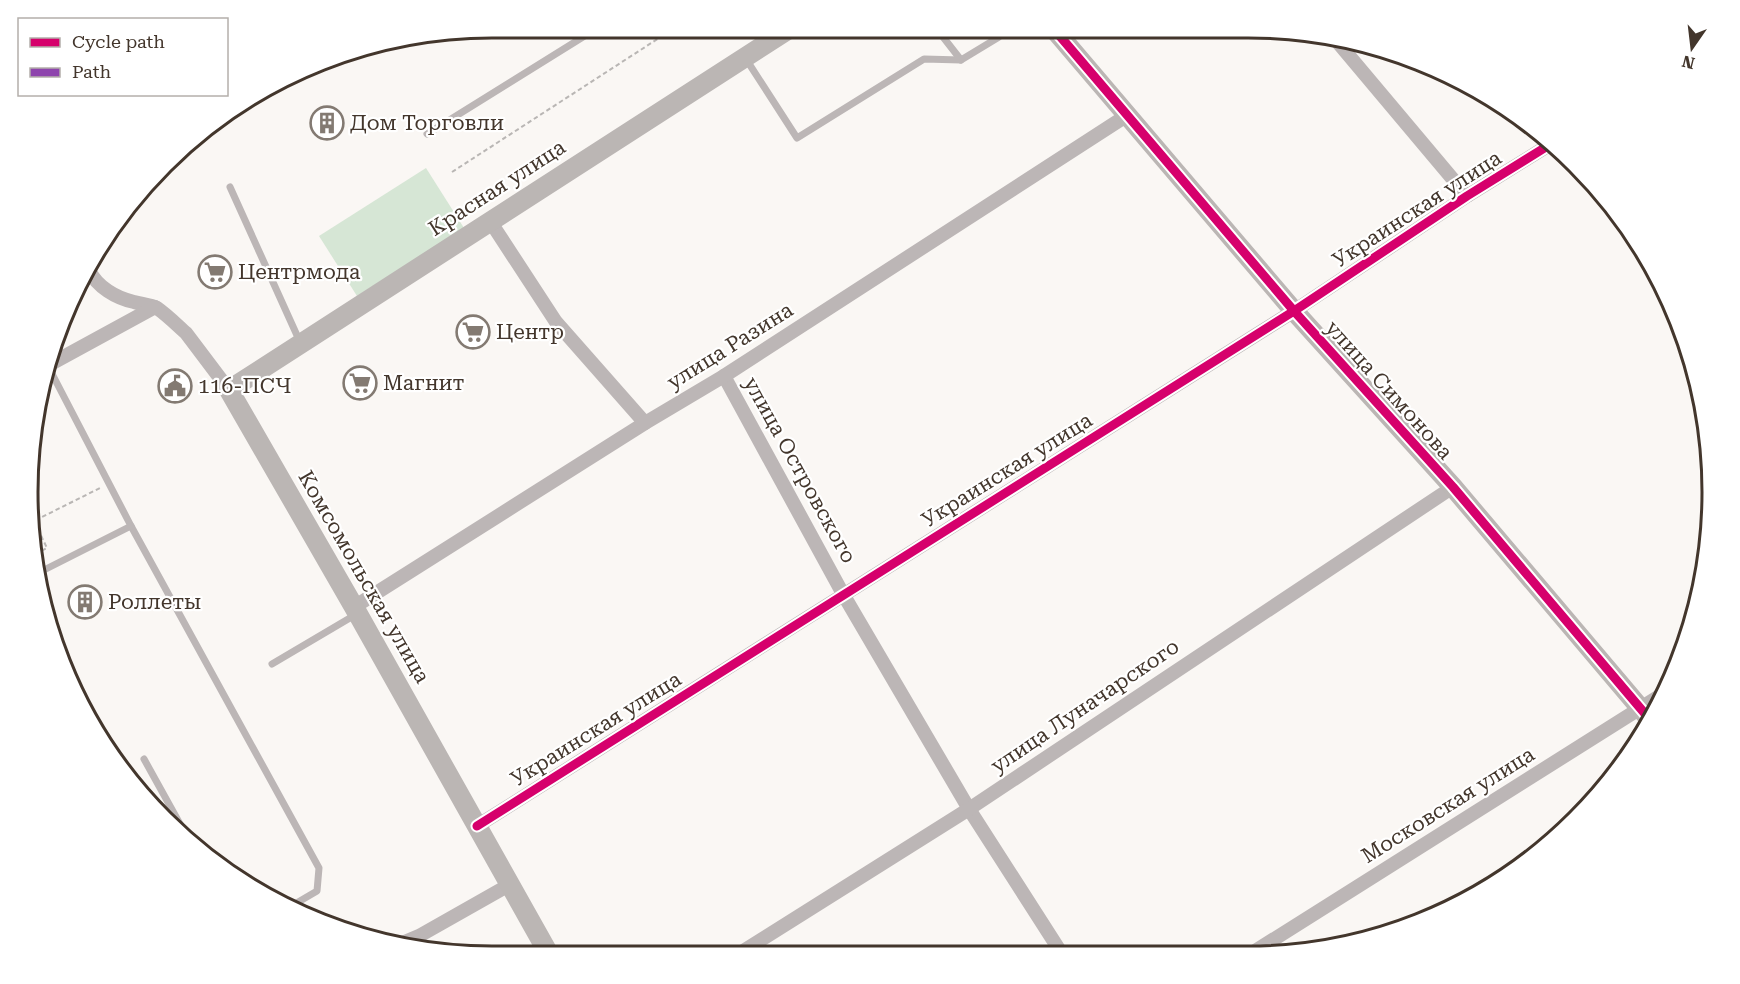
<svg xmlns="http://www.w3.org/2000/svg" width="1740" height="984" viewBox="0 0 1740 984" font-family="'Roboto Serif',serif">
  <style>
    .green { fill: #d6e6d5 }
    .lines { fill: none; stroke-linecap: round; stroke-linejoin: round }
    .path { stroke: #b9b6b4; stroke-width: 2; stroke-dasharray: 4.5 3; stroke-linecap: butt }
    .lane { stroke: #bcb6b6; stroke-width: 7 }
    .street { stroke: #bcb6b6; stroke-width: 14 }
    .secondary { stroke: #bbb6b4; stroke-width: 20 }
    .quiet { stroke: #8e44ad; stroke-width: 8; stroke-dasharray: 15 8; stroke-linecap: butt }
    .cycleway-casing { stroke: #fff; stroke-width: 13 }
    .cycleway { stroke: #d6006c; stroke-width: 9 }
    .labels { text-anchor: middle; stroke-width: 4.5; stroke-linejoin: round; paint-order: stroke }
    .poi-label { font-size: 21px; fill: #43362c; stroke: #fff; text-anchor: start }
    .street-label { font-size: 21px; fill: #43362c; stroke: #fff }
    .rim { fill: none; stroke: #43362c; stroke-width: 3 }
  </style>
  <rect width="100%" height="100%" fill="#faf7f4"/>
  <path class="green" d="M426,168L464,228L357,296L319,236Z"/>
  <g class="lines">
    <g class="path">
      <path d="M452,172L676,27"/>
      <path d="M35,554L47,548L34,521L100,488"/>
    </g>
    <g class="lane">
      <path d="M936,28L961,60"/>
      <path d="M746,59L797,138L924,59L961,60L999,37L1007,28"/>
      <path d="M427,134L599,27"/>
      <path d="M230,187L300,342"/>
      <path d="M48,366L131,526L319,868L317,891L288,908"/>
      <path d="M40,572L131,526"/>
      <path d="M272,664L355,615"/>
      <path d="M144,759L185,833"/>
    </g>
    <g class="street">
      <path d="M1335,39L1467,196"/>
      <path d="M490,221L556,322L645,423"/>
      <path d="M89,270C97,287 116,298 134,302C141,304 151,305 157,308C167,315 177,325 186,333L229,390"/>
      <path d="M45,367L155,307"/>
      <path d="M724,376L843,594L969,809L1062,954"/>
      <path d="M354,607L645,423L724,376L1126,116"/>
      <path d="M477,826L1294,311L1467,196L1554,142"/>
      <path d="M400,944L419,936L509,885"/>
      <path d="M1252,953L1666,692"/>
      <path d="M737,955L969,809L1453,487"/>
    </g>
    <g class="secondary">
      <path d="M1053,28L1294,311L1453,487L1652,722"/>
      <path d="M550,956L354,607L229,390L792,27"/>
    </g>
    <path class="quiet" d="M45,367L48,366"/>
    <defs>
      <g id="cycleway">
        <path d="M1053,28L1294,311L1453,487L1652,722"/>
        <path d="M477,826L1294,311L1467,196L1554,142"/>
      </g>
    </defs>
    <use href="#cycleway" class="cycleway-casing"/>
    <use href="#cycleway" class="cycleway"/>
  </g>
  <defs>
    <symbol id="building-ring" viewBox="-11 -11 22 22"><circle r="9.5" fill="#fff" stroke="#837a72" stroke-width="1.5"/><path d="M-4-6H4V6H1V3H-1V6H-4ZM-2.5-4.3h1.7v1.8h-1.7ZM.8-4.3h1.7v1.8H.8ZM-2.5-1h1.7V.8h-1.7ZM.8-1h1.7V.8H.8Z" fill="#837a72"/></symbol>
    <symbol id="supermarket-ring" viewBox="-11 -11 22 22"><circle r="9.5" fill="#fff" stroke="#837a72" stroke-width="1.5"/><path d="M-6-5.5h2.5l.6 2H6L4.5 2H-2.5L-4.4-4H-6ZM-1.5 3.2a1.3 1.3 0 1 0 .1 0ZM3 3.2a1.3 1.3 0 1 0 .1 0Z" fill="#837a72"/></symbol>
    <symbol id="civic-ring" viewBox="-11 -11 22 22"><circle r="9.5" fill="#fff" stroke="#837a72" stroke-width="1.5"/><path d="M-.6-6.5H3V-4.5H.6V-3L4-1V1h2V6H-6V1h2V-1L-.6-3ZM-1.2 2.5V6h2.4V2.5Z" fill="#837a72"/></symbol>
  </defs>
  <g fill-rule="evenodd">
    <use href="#building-ring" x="308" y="104" width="38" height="38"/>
    <use href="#supermarket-ring" x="196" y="253" width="38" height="38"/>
    <use href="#supermarket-ring" x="454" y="313" width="38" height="38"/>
    <use href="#supermarket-ring" x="341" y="364" width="38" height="38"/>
    <use href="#civic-ring" x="156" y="367" width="38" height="38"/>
    <use href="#building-ring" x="66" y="583" width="38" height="38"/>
  </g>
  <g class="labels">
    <g class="poi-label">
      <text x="350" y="130">Дом Торговли</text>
      <text x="238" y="279">Центрмода</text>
      <text x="496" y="339">Центр</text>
      <text x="383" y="390">Магнит</text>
      <text x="198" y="393">116-ПСЧ</text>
      <text x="108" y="609">Роллеты</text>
    </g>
    <g class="street-label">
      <text transform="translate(497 188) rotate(-33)" y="7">Красная улица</text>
      <text transform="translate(1417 209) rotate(-33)" y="7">Украинская улица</text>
      <text transform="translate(730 346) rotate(-32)" y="7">улица Разина</text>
      <text transform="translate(1389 390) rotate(48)" y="7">улица Симонова</text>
      <text transform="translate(800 470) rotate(61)" y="7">улица Островского</text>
      <text transform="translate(1007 470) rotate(-32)" y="7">Украинская улица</text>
      <text transform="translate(364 577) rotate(60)" y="7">Комсомольская улица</text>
      <text transform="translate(1085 706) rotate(-34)" y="7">улица Луначарского</text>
      <text transform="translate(596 729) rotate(-32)" y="7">Украинская улица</text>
      <text transform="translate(1448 805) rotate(-32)" y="7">Московская улица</text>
    </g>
  </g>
  <path d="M0 0H1740V984H0ZM492 38H1248A454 454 0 0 1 1702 492V492A454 454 0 0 1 1248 946H492A454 454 0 0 1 38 492V492A454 454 0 0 1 492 38Z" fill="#fff" fill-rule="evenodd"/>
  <path class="rim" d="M492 38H1248A454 454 0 0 1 1702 492V492A454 454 0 0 1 1248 946H492A454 454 0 0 1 38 492V492A454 454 0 0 1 492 38Z"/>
  <rect x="18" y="18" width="210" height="78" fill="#ffffff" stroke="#b4afab" stroke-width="1.5"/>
  <rect x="30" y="38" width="30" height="9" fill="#d6006c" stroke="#b4afab" stroke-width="1.5"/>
  <text x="72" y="48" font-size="18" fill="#43362c">Cycle path</text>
  <rect x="30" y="68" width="30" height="9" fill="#8e44ad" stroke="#b4afab" stroke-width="1.5"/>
  <text x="72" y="78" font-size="18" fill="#43362c">Path</text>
  <g transform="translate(1692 48) rotate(194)" stroke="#ffffff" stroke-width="4.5" paint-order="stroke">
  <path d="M0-4.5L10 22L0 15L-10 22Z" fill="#43362c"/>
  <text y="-9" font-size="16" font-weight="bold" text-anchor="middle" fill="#43362c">N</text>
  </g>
</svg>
